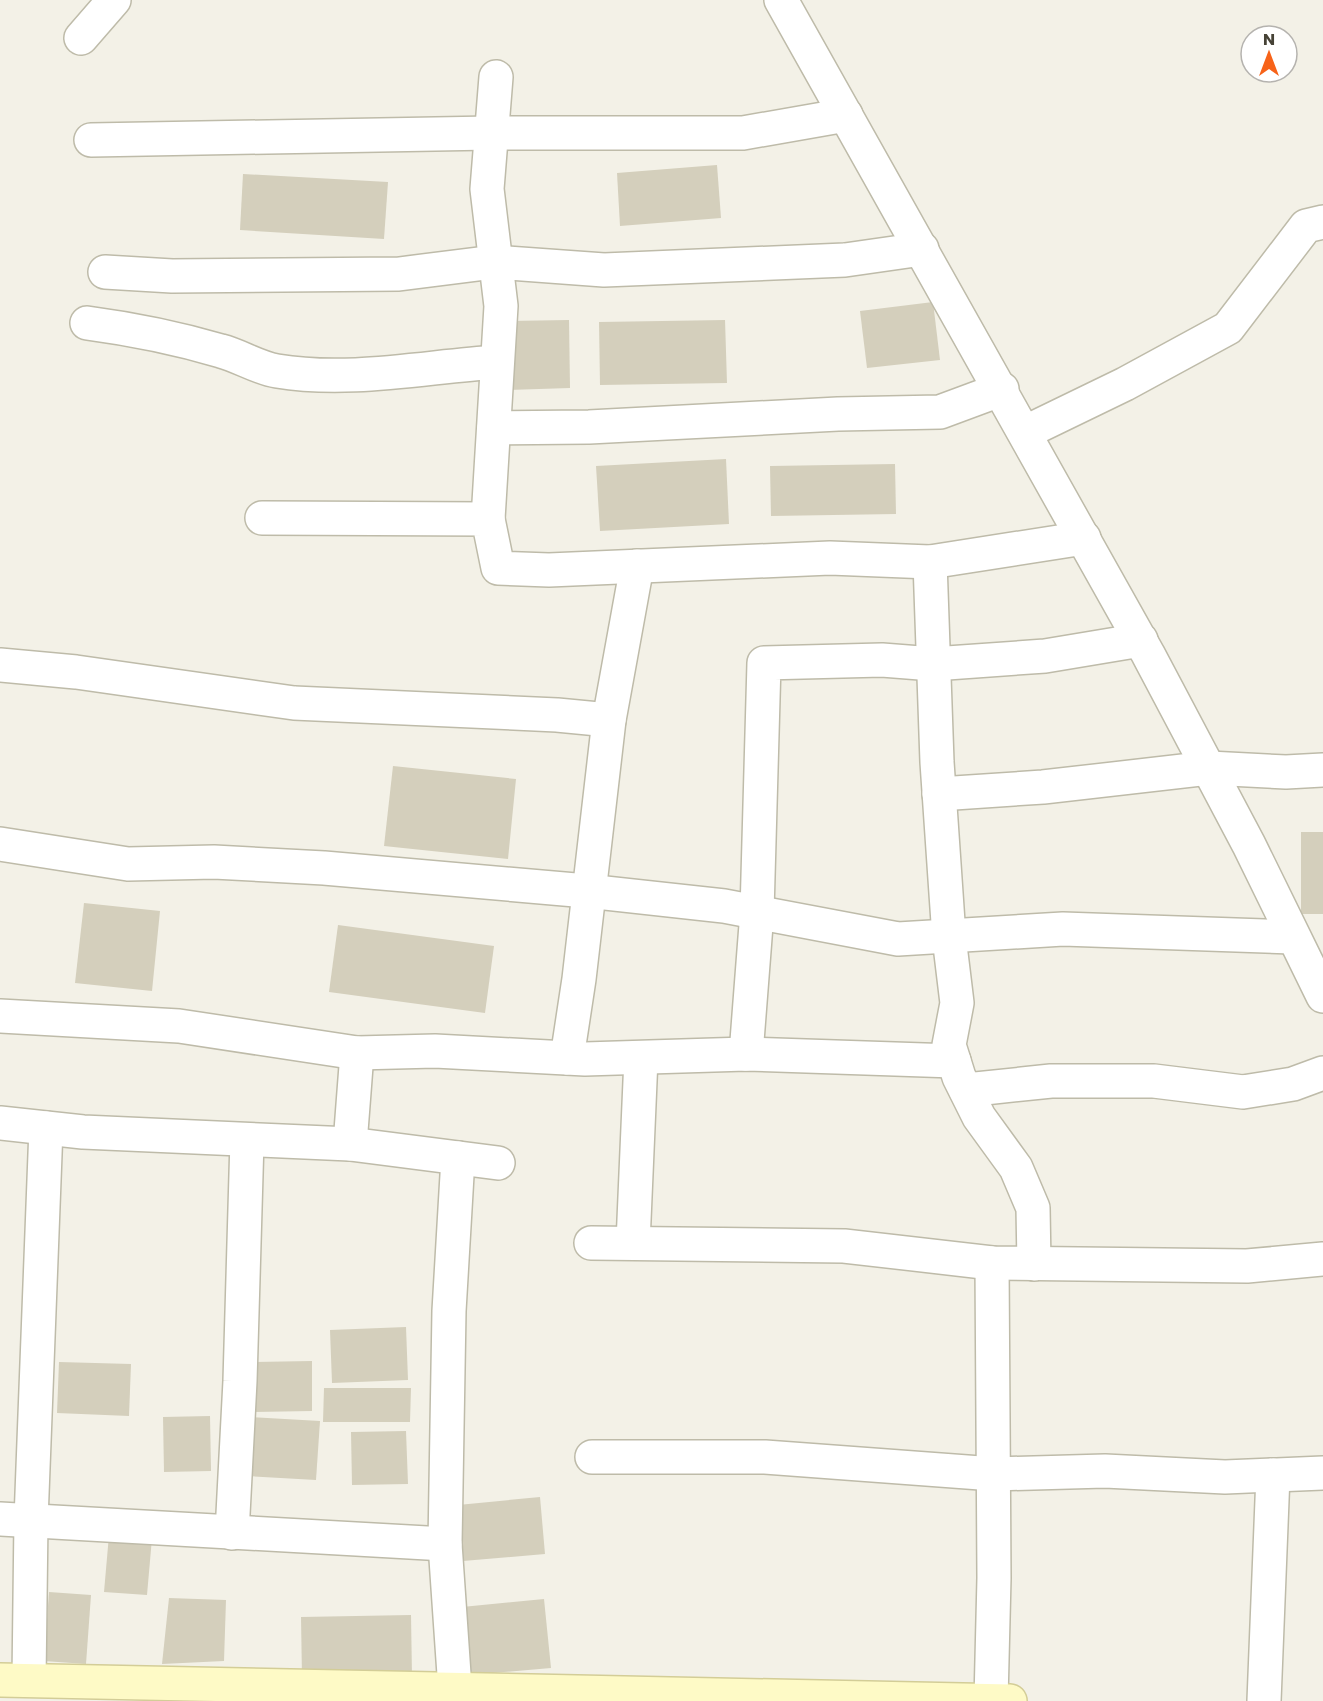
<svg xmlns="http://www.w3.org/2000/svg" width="1323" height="1701" viewBox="0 0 1323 1701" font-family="Poppins,sans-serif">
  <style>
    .building { fill: #d4cfbc }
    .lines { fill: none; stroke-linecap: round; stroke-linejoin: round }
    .street-casing { stroke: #bebba9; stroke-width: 36 }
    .secondary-casing { stroke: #d3cd97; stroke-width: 36 }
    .street { stroke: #fff; stroke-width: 33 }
    .secondary { stroke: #fefac6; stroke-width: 33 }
  </style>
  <rect width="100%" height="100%" fill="#f3f1e7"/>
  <g class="building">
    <path d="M717,165L721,218L620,226L617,173Z"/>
    <path d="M243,174L388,182L384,239L240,230Z"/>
    <path d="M933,302L940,360L867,368L860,311Z"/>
    <path d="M569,320L570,388L508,390L507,321Z"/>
    <path d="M725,320L727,383L600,385L599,322Z"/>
    <path d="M726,459L729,524L600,531L596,466Z"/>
    <path d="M895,464L896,514L771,516L770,466Z"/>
    <path d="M393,766L516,779L508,859L384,846Z"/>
    <rect x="1301" y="832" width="22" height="82"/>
    <path d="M84,903L160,911L152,991L75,983Z"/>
    <path d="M338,925L494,946L485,1013L329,992Z"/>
    <path d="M406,1327L408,1380L332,1383L330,1330Z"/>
    <path d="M312,1361V1411L252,1412L251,1362Z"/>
    <path d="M59,1362L131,1364L129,1416L57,1413Z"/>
    <path d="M324,1388H411L410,1422H323Z"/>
    <path d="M210,1416L211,1471L164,1472L163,1417Z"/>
    <path d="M251,1417L320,1421L316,1480L247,1476Z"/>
    <path d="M406,1431L408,1484L352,1485L351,1432Z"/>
    <path d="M540,1497L545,1554L463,1561L458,1505Z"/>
    <path d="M109,1535L152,1538L147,1595L104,1592Z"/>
    <path d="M49,1592L91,1595L86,1664L44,1661Z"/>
    <path d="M169,1598L226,1600L224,1661L162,1664Z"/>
    <path d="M544,1599L551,1668L468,1675L462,1607Z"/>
    <path d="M411,1615L412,1677L302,1678L301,1617Z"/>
  </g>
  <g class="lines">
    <defs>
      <g id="street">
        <path d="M781,0L1148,654L1249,845L1323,996"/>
        <path d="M81,38L114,0"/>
        <path d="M91,140L491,133H743L846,115"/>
        <path d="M105,272L172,276L399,274L494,262L604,270L845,260L922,249"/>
        <path d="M87,323C132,329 177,338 221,351C240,356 258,368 277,371C349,383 424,367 496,362"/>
        <path d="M494,428L589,427L838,414L940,412L1002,389"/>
        <path d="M1026,432L1125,384L1228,328L1306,226L1323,222"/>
        <path d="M262,518L488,519L498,568L549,570L830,558L930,562L1084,538"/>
        <path d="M488,519L501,306L487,189L496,77"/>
        <path d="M930,562L937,762L949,937L957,1003L949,1045L959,1077L979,1117L1016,1168L1033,1208L1034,1264"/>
        <path d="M0,665L76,672L294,703L557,715L609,720"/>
        <path d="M939,794L1043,787L1209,768L1286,772L1323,770"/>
        <path d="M0,844L128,864L214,862L324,868L587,891L724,906L898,939L1063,929L1292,937"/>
        <path d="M0,1016L179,1026L357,1053L435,1051L585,1059L746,1054L954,1061"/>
        <path d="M357,1053L350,1144L498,1163"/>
        <path d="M746,1054L757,912L764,663L882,660L933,664L1045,656L1141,640"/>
        <path d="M567,1058L579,979L609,720L637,566"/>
        <path d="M966,1090L1051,1081H1154L1243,1092L1293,1084L1323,1073"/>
        <path d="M0,1123L83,1132L350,1144"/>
        <path d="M591,1243L844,1246L992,1263L1247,1266L1323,1259"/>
        <path d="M633,1243L641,1058"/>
        <path d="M592,1457H765L994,1474L1105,1471L1225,1477L1323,1473"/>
        <path d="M0,1519L445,1544"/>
        <path d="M232,1533L240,1381L247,1140"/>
        <path d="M29,1680L31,1520L46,1128"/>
        <path d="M455,1689L445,1544L449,1311L458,1158"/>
        <path d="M991,1700L994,1578L992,1263"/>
        <path d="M1264,1701L1273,1475"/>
      </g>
      <path id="secondary" d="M0,1680L1010,1701"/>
    </defs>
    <use href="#street" class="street-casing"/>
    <use href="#secondary" class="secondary-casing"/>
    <use href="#street" class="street"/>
    <use href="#secondary" class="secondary"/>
  </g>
  <g transform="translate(1269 54)"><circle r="28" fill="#ffffff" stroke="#b5b3af" stroke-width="1.5"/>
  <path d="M0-4.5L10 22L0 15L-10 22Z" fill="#f76319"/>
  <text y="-9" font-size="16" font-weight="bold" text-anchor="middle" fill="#464236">N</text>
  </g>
</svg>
